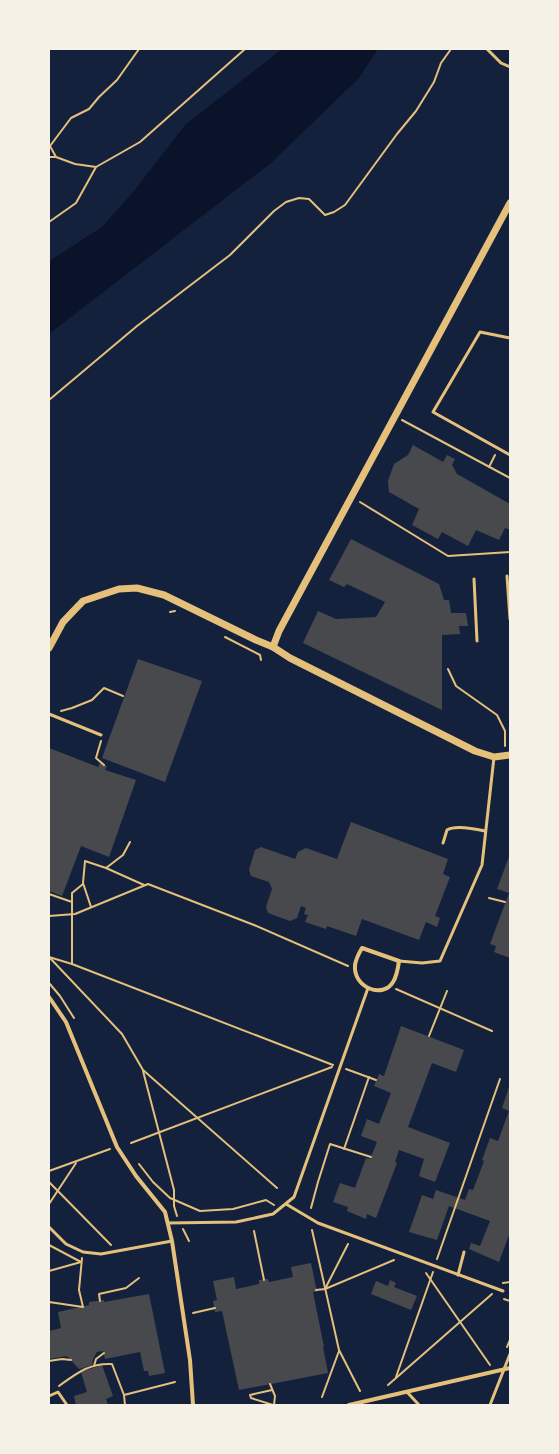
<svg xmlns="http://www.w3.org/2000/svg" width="559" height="1454" viewBox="0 0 559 1454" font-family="'Asap Condensed',sans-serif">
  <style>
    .water { fill: #0b132b }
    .building { fill: #48494c }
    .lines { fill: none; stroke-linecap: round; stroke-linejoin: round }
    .path { stroke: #e5c07b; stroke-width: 2 }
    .service { stroke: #e5c07b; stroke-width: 3 }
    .minor { stroke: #e5c07b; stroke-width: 4 }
    .tertiary { stroke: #e5c07b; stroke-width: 7 }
  </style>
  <rect width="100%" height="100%" fill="#14213d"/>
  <path class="water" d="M282,49H378L359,78L271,163L49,334V261L102,227L134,191L185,125Z"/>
  <g class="building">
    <path d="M413,445L443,462L447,455L455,459L452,465L457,474L510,504V530L505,528L499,540L476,530L468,546L442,532L438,539L412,525L419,509L389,492L388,481L394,464L408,455Z"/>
    <path d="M351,539L439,584L444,600H449L451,613H466L468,626H459L460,634L442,635V710L303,643L318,611L336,619L376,617L385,602L347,584L344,587L329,580Z"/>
    <path d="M138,659L202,681L165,782L102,758Z"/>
    <path d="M49,748L98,767L100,763L107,766L105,770L136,780L109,857L81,846L62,896L49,891Z"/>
    <path d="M351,822L448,859L443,874L450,877L435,916L440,918L437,927L426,922L419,940L362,919L356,936L327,926L326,929L305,922L308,915L304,914L306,908L301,906L297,918L290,921L268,913L266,907L272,889L269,882L251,876L249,870L255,850L261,847L295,859L298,852L306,848L337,859Z"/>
    <path d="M510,854V958L494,952L496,946L490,944L509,893L497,889Z"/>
    <path d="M401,1026L464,1050L456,1072L432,1063L408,1127L450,1143L435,1182L419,1176L424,1159L399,1150L395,1162L397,1163L376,1218L367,1214L366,1219L347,1211L348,1207L333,1202L340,1183L355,1188L366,1158L370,1159L377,1142L361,1136L367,1119L379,1124L391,1093L374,1086L379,1074L384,1076Z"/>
    <path d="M510,1084V1232L499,1262L469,1249L471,1243L480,1246L490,1221L449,1206L437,1240L409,1232L422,1195L433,1199L436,1190L465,1200L469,1189L473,1190L484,1161L482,1160L490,1138L498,1141L509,1111L502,1108Z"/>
    <path d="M311,1263L317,1292H313L324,1347H323L328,1373L239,1390L222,1311L215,1312L213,1301L217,1300L213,1281L234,1277L236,1289L259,1284V1280L268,1279L269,1282L293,1277L291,1267Z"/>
    <path d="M390,1280L396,1283L394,1287L417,1296L411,1310L371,1294L376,1281L388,1286Z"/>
    <path d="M149,1294L165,1373L149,1376L148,1371H144L140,1352L105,1359L103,1351L97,1352L93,1359L92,1365L79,1369L67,1356L49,1359V1331L61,1328L58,1312L89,1305V1302L104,1300V1302Z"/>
    <path d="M102,1365L113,1396L106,1399L108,1405H76L74,1396L87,1392L81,1372Z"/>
  </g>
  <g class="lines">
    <g class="path">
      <path d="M49,50L50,49"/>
      <path d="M49,157H56L75,164L96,167"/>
      <path d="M56,157L50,146L71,118L89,109L99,97L117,80L139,49"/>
      <path d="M49,222L76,203L96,167L140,142L245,49"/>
      <path d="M49,400L137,326L230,255L274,211L286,202L299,198L309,199L325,215L334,212L345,205L397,134L416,111L434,82L441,63L451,49"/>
      <path d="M402,420L510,478"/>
      <path d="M489,467L495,455"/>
      <path d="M360,502L448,556L510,552"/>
      <path d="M170,612L175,611"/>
      <path d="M225,637L260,655L261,660"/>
      <path d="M448,669L456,686L497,715L505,731V746"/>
      <path d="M61,711L72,708L92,700L104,688L123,696"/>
      <path d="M101,741L96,758L104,765"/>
      <path d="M106,868L123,855L130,842"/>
      <path d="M49,894L72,902"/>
      <path d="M489,898L505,902"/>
      <path d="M91,907L83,883L85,861L106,868L144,885"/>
      <path d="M49,916L75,914L148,884L254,925L348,966"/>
      <path d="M49,957L72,964L333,1065"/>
      <path d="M50,958L122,1034L143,1070L277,1188"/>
      <path d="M72,964V893L83,884"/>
      <path d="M49,983L60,996L74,1018"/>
      <path d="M396,989L492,1031"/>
      <path d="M429,1036L447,991"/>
      <path d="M346,1069L376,1080"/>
      <path d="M143,1071L174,1190V1206L177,1216"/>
      <path d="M131,1143L332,1067"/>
      <path d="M344,1149L369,1077"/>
      <path d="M139,1164L153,1182L170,1198L200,1211L233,1209L266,1200L274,1205"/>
      <path d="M49,1171L110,1149"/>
      <path d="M49,1182L111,1245"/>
      <path d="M49,1204L76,1163"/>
      <path d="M311,1208L318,1182L330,1144L371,1157"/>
      <path d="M183,1229L189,1241"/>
      <path d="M312,1230L339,1350L360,1391"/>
      <path d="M254,1231L264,1280"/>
      <path d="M348,1244L325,1289L394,1260"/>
      <path d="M49,1245L81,1262L49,1271"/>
      <path d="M437,1259L500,1079"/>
      <path d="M426,1273L490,1365"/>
      <path d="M503,1283L510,1282"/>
      <path d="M316,1290L325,1289"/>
      <path d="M504,1299L510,1301"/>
      <path d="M100,1301L99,1294L126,1288L139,1278"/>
      <path d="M49,1302L83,1307L79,1290L82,1258"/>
      <path d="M193,1313L215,1308"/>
      <path d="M507,1347L510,1340"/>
      <path d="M49,1361L62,1359L71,1360"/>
      <path d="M94,1366L96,1359L104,1353"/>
      <path d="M396,1377L433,1272"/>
      <path d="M270,1384L275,1396L274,1405"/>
      <path d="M388,1385L492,1294"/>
      <path d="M59,1386C77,1373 89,1363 112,1364L124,1395"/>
      <path d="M272,1390L250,1395L251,1398L273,1405"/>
      <path d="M322,1397L339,1351"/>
      <path d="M125,1405L124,1395L175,1382"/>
    </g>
    <g class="service">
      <path d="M487,49L501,63L510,67"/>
      <path d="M510,338L480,332L433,412L510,455"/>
      <path d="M507,576L510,619"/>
      <path d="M474,579L477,641"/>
      <path d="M49,714L101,735"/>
      <path d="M443,843L447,830C455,825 476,829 485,831"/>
      <path d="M399,961L422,963L440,961L482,865L494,757"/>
      <path d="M286,1204L318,1223L503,1291"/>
      <path d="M168,1223L236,1222L273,1214L294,1197L368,988"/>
      <path d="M49,1227L66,1244L83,1252L101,1254L172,1241"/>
      <path d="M458,1275L464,1252"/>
      <path d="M407,1392L419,1405"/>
      <path d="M49,1396L58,1392L67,1405"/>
      <path d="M490,1405L510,1354"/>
    </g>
    <g class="minor">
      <path d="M362,948L399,961C398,968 397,976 393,982C383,999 353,988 355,965C356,959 359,953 362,948Z"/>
      <path d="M49,997L66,1022L117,1147L136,1176L165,1212L172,1241L190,1360L193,1405"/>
      <path d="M349,1405L510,1368"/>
    </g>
    <g class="tertiary">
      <path d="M273,647L279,631L510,203"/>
      <path d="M49,648L63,622L83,601L119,589L137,588L164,595L256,640L273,647L290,658L475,751L494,757L510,755"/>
    </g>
  </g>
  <rect width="559" height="1454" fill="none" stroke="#f6f1e7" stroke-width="100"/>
</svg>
